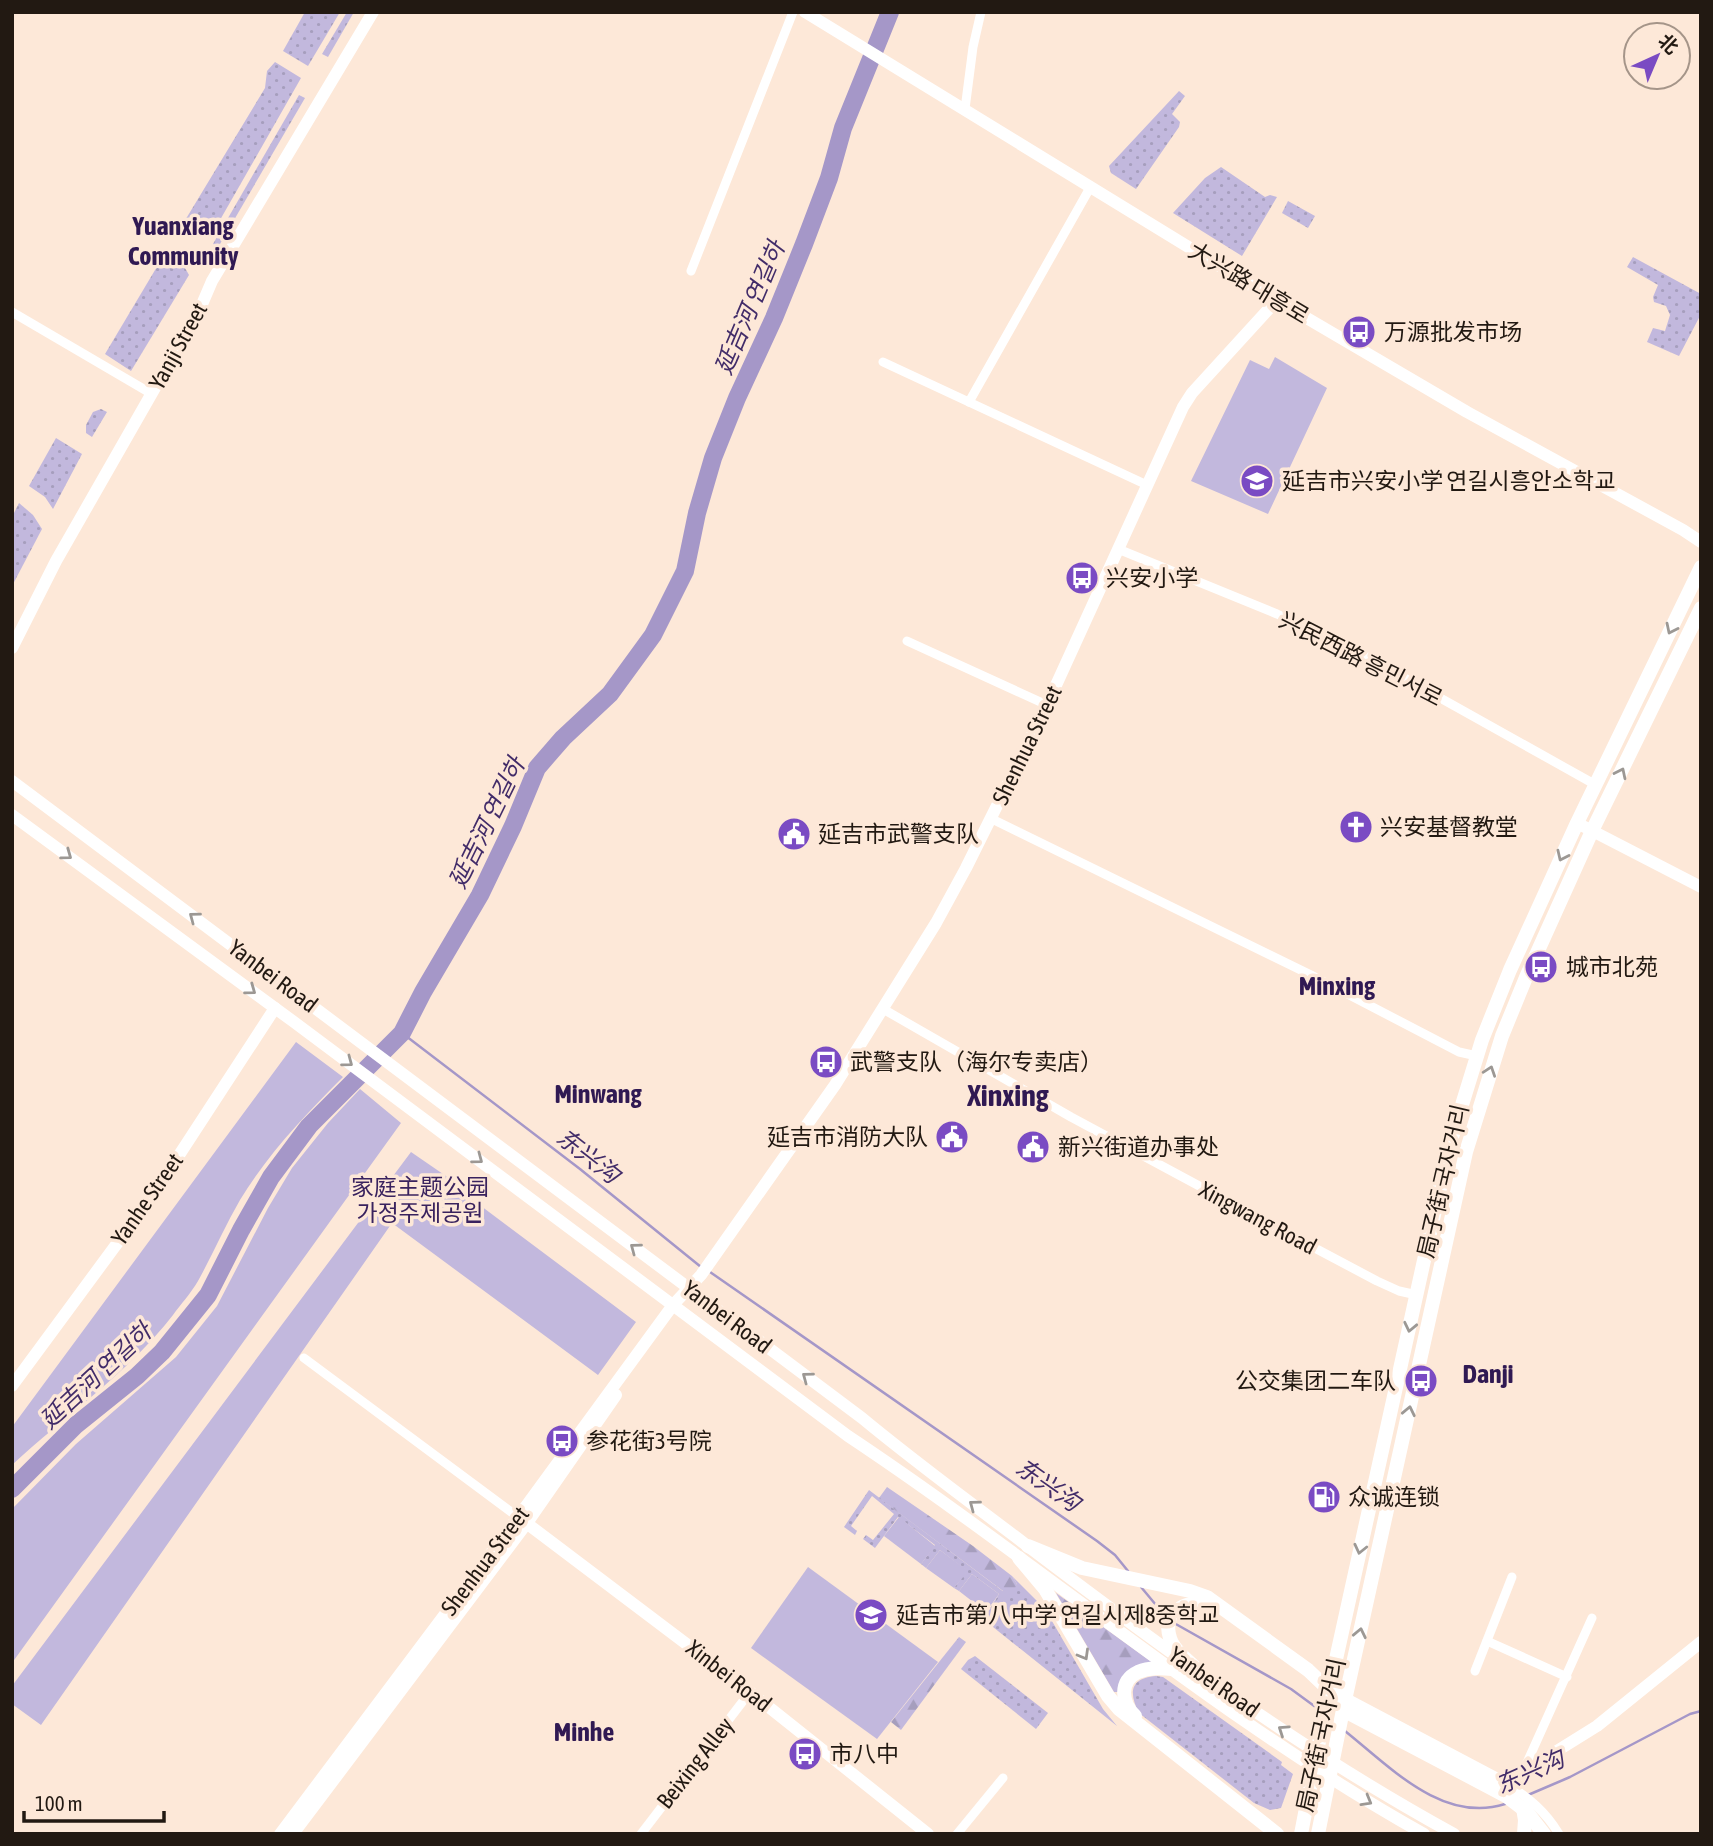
<svg xmlns="http://www.w3.org/2000/svg" width="1713" height="1846" viewBox="0 0 1713 1846" font-family="'Asap Condensed','Noto Sans SC','Noto Sans KR',sans-serif">
  <style>
    .grass { fill: url(#grass-dots) }
    .forest { fill: url(#forest-firs) }
    .park { fill: #c2b8dd }
    .lines { fill: none; stroke-linecap: round; stroke-linejoin: round }
    .stream { stroke: #a597c8; stroke-width: 2.5 }
    .river { stroke: #a597c8; stroke-width: 18 }
    .street { stroke: #fff; stroke-width: 9 }
    .secondary { stroke: #fff; stroke-width: 12 }
    .primary { stroke: #fff; stroke-width: 14 }
    .oneway { stroke: #9c9894 }
    .labels { text-anchor: middle; stroke-width: 7; stroke-linejoin: round; paint-order: stroke }
    .street-label { font-size: 23px; fill: #221912; stroke: #fde8d8 }
    .poi-label { font-size: 23px; fill: #221912; stroke: #fde8d8; text-anchor: start }
    .park-label { font-size: 23px; fill: #39225e; stroke: #fde8d8 }
    .water-label { font-size: 24px; font-style: italic; fill: #422c69; stroke: #fde8d8 }
    .quarter-label { font-size: 26px; font-weight: bold; fill: #301953; stroke: #fde8d8 }
    .district-label { font-size: 30px; font-weight: bold; fill: #301953; stroke: #fde8d8 }
  </style>
  <defs>
    <pattern id="grass-dots" width="8" height="8" patternUnits="userSpaceOnUse" patternTransform="scale(1.75)"><rect width="8" height="8" fill="#c2b8dd"/><path d="M2 2h.1M6 6h.1" fill="none" stroke="#a69ebd" stroke-width="1.8" stroke-linecap="round"/></pattern>
    <pattern id="forest-firs" width="22" height="20" patternUnits="userSpaceOnUse" patternTransform="scale(1.75)"><rect width="22" height="20" fill="#c2b8dd"/><path d="M5 1l3.5 6h-7zM16 11l3.5 6h-7z" fill="#a69ebd"/></pattern>
  </defs>
  <rect width="100%" height="100%" fill="#fde8d8"/>
  <g class="grass">
    <path d="M305,12H340L308,66L283,51Z"/>
    <path d="M347,12H354L328,57L322,54Z"/>
    <path d="M275,62L301,78L212,234L205,232L202,238L181,227L265,88L267,71Z"/>
    <path d="M1179,91L1185,96L1172,114L1180,122L1179,127L1136,189L1111,173L1109,166Z"/>
    <path d="M299,95L305,98L220,244L218,246L213,244Z"/>
    <path d="M1221,167L1265,197L1270,195L1277,197L1242,256L1173,213L1205,178Z"/>
    <path d="M1288,201L1315,216L1308,228L1282,213Z"/>
    <path d="M164,255L185,268L189,275L131,371L105,354Z"/>
    <path d="M1633,257L1701,294V314L1679,356L1647,342L1653,328L1665,331L1670,315L1666,306L1654,302L1653,297L1658,285L1627,267Z"/>
    <path d="M101,409L107,412L92,437L86,433V425L93,412Z"/>
    <path d="M56,438L82,454L53,509L45,497L29,486Z"/>
    <path d="M19,503L33,515L42,529L12,586V517Z"/>
    <path d="M869,1490L1004,1592L995,1603L1017,1584L1012,1576L1045,1609L1103,1709L1117,1726L983,1619L999,1594L972,1574L959,1591L954,1588L967,1571L940,1550L926,1568L921,1564L935,1545L898,1517L875,1548L863,1539L866,1535L873,1540L894,1514L872,1496L851,1526L857,1531L855,1535L844,1527Z"/>
    <path d="M975,1656L1048,1713L1036,1729L961,1669L968,1660Z"/>
    <path d="M1156,1676L1163,1677L1282,1762L1281,1765L1293,1774L1281,1808L1270,1810L1254,1803L1139,1713C1129,1694 1129,1678 1156,1676Z"/>
  </g>
  <g class="forest">
    <path d="M887,1487L973,1546L1012,1576L1017,1584C1013,1596 1005,1600 994,1605L1003,1591L879,1498Z"/>
    <path d="M1056,1593L1153,1663L1135,1666L1119,1692H1114Z"/>
    <path d="M959,1637L966,1642L901,1730L891,1722Z"/>
  </g>
  <g class="park">
    <path d="M1275,357L1327,388L1268,514L1191,481L1250,360L1269,369Z"/>
    <path d="M296,1042L343,1077C305,1115 268,1154 240,1200C225,1226 213,1254 198,1281C191,1293 181,1304 173,1315C128,1373 66,1415 12,1465V1427Z"/>
    <path d="M360,1089L401,1123L12,1663V1509L76,1444L176,1357L217,1306L268,1208L292,1168L328,1123Z"/>
    <path d="M411,1152L459,1185L457,1188L636,1322L598,1375L392,1223L41,1725L12,1704V1686Z"/>
    <path d="M899,1517L935,1546L921,1564L884,1536Z"/>
    <path d="M940,1550L968,1571L954,1588L926,1568Z"/>
    <path d="M808,1567L938,1662L877,1739L751,1648Z"/>
    <path d="M972,1574L999,1594L986,1612L959,1591Z"/>
  </g>
  <g class="lines">
    <g class="stream">
      <path d="M402,1033L580,1169L701,1267"/>
      <path d="M710,1272L1097,1541L1115,1555L1128,1571"/>
      <path d="M1141,1587L1166,1617"/>
      <path d="M1174,1623L1291,1689L1321,1711"/>
      <path d="M1345,1731C1390,1767 1443,1824 1505,1804"/>
      <path d="M1528,1795L1570,1777L1690,1714L1701,1711"/>
    </g>
    <path class="river" d="M12,1489L76,1425L137,1376L162,1352L208,1295L241,1230L271,1177L309,1126L402,1033L423,992L480,895L513,826L537,768L563,738L610,694L653,635L685,571L697,513L713,458L737,398L774,318L804,244L829,178L843,128L890,12"/>
    <g class="street">
      <path d="M965,109L973,47L981,12"/>
      <path d="M691,271L793,12"/>
      <path d="M12,312L152,394"/>
      <path d="M883,362L1147,485"/>
      <path d="M969,402L1091,186"/>
      <path d="M1118,549L1277,614L1358,652L1596,785"/>
      <path d="M907,641L1047,705"/>
      <path d="M992,819L1311,975L1459,1052L1477,1056"/>
      <path d="M883,1009L1071,1117L1311,1246L1377,1281L1399,1291L1417,1295"/>
      <path d="M304,1358L518,1517"/>
      <path d="M1487,1641L1567,1677"/>
      <path d="M1475,1671L1512,1577"/>
      <path d="M1524,1776L1525,1767L1592,1618"/>
      <path d="M1507,1784C1529,1798 1545,1811 1559,1834"/>
      <path d="M641,1834L750,1692"/>
      <path d="M957,1834L1003,1778"/>
    </g>
    <g class="secondary">
      <path d="M805,12L1252,286L1467,412L1683,530L1701,542"/>
      <path d="M12,648L56,561L200,309L212,281L373,12"/>
      <path d="M12,781L862,1418C915,1462 970,1502 1025,1544C1162,1648 1302,1751 1454,1834"/>
      <path d="M12,815L294,1022L848,1436C1042,1565 1220,1720 1424,1834"/>
      <path d="M1577,823L1701,887"/>
      <path d="M12,1386L155,1192L275,1008"/>
      <path d="M521,1519L750,1692L928,1834"/>
      <path d="M1329,1690L1507,1784L1524,1776L1552,1754L1597,1726L1701,1642"/>
      <path d="M280,1834L518,1517L673,1305L701,1275L835,1085L936,923L966,868L1047,705L1183,407L1192,393L1277,300"/>
      <path d="M293,1834L527,1523L616,1395"/>
    </g>
    <g class="primary">
      <path d="M1028,1546L1082,1568L1190,1591L1207,1597L1308,1670L1329,1690"/>
      <path d="M1019,1558L1045,1589L1108,1696L1119,1709L1277,1834"/>
      <path d="M1199,1671C1189,1661 1174,1651 1170,1638C1161,1611 1190,1597 1211,1606"/>
      <path d="M1343,1710L1506,1796L1527,1812L1544,1834"/>
      <path d="M1135,1716C1121,1703 1119,1681 1138,1672C1150,1667 1162,1668 1173,1669"/>
      <path d="M1523,1808L1525,1820L1524,1834"/>
      <path d="M1301,1834L1327,1700L1449,1147L1482,1040L1510,970L1577,823L1701,567"/>
      <path d="M1318,1834L1345,1700L1466,1152L1502,1036L1527,975L1592,831L1701,608"/>
    </g>
  </g>
  <defs><path id="oneway-chevron" d="M-2-3.5L2.5 0L-2 3.5" fill="none" stroke-width="1.6" stroke-linecap="round" stroke-linejoin="round" transform="scale(1.75)"/></defs>
  <g class="oneway">
    <use href="#oneway-chevron" transform="translate(1671 629) rotate(116)"/>
    <use href="#oneway-chevron" transform="translate(1621 773) rotate(-64)"/>
    <use href="#oneway-chevron" transform="translate(67 855) rotate(36)"/>
    <use href="#oneway-chevron" transform="translate(1562 856) rotate(115)"/>
    <use href="#oneway-chevron" transform="translate(194 917) rotate(-143)"/>
    <use href="#oneway-chevron" transform="translate(251 990) rotate(36)"/>
    <use href="#oneway-chevron" transform="translate(348 1062) rotate(37)"/>
    <use href="#oneway-chevron" transform="translate(1490 1071) rotate(-71)"/>
    <use href="#oneway-chevron" transform="translate(478 1159) rotate(37)"/>
    <use href="#oneway-chevron" transform="translate(635 1248) rotate(-143)"/>
    <use href="#oneway-chevron" transform="translate(1410 1327) rotate(102)"/>
    <use href="#oneway-chevron" transform="translate(807 1377) rotate(-143)"/>
    <use href="#oneway-chevron" transform="translate(1409 1411) rotate(-78)"/>
    <use href="#oneway-chevron" transform="translate(974 1505) rotate(-143)"/>
    <use href="#oneway-chevron" transform="translate(1360 1549) rotate(103)"/>
    <use href="#oneway-chevron" transform="translate(1360 1633) rotate(-78)"/>
    <use href="#oneway-chevron" transform="translate(1084 1655) rotate(60)"/>
    <use href="#oneway-chevron" transform="translate(1283 1730) rotate(-146)"/>
    <use href="#oneway-chevron" transform="translate(1367 1801) rotate(30)"/>
  </g>
  <defs>
    <symbol id="bus-disc" viewBox="-11 -11 22 22"><circle r="9.5" fill="#7a4bc3" stroke="#fde8d8"/><path d="M-5-6H5V4H4V6H2V4H-2V6H-4V4H-5ZM-3.5-4V0h7V-4ZM-3.5 1.2v1.5H-2V1.2ZM2 1.2v1.5H3.5V1.2Z" fill="#fff"/></symbol>
    <symbol id="school-disc" viewBox="-11 -11 22 22"><circle r="9.5" fill="#7a4bc3" stroke="#fde8d8"/><path d="M0-5L7-2L0 1L-7-2ZM-4 1L0 2.5L4 1V4Q0 6-4 4Z" fill="#fff"/></symbol>
    <symbol id="church-disc" viewBox="-11 -11 22 22"><circle r="9.5" fill="#7a4bc3" stroke="#fde8d8"/><path d="M-1.2-6h2.4v3.5h3.3v2.4h-3.3V6h-2.4V-.1h-3.3v-2.4h3.3Z" fill="#fff"/></symbol>
    <symbol id="civic-disc" viewBox="-11 -11 22 22"><circle r="9.5" fill="#7a4bc3" stroke="#fde8d8"/><path d="M-.6-6.5H3V-4.5H.6V-3L4-1V1h2V6H-6V1h2V-1L-.6-3ZM-1.2 2.5V6h2.4V2.5Z" fill="#fff"/></symbol>
    <symbol id="fuel-disc" viewBox="-11 -11 22 22"><circle r="9.5" fill="#7a4bc3" stroke="#fde8d8"/><path d="M-5.5-6h7V0h2V4h1.3V-2.5L3-4.5l.8-.8L6-3V5H2.5V1h-1V6h-7ZM-4.2-4.7v3.2H.2V-4.7Z" fill="#fff"/></symbol>
  </defs>
  <g fill-rule="evenodd">
    <use href="#bus-disc" x="1340" y="313" width="38" height="38"/>
    <use href="#school-disc" x="1238" y="462" width="38" height="38"/>
    <use href="#bus-disc" x="1063" y="559" width="38" height="38"/>
    <use href="#church-disc" x="1337" y="808" width="38" height="38"/>
    <use href="#civic-disc" x="775" y="815" width="38" height="38"/>
    <use href="#bus-disc" x="1522" y="948" width="38" height="38"/>
    <use href="#bus-disc" x="807" y="1043" width="38" height="38"/>
    <use href="#civic-disc" x="933" y="1118" width="38" height="38"/>
    <use href="#civic-disc" x="1014" y="1128" width="38" height="38"/>
    <use href="#bus-disc" x="1402" y="1362" width="38" height="38"/>
    <use href="#bus-disc" x="543" y="1422" width="38" height="38"/>
    <use href="#fuel-disc" x="1305" y="1478" width="38" height="38"/>
    <use href="#school-disc" x="852" y="1596" width="38" height="38"/>
    <use href="#bus-disc" x="786" y="1735" width="38" height="38"/>
  </g>
  <g class="labels">
    <g class="street-label">
      <text transform="translate(1249 283) rotate(31)" y="8">大兴路 대흥로</text>
      <text transform="translate(178 346) rotate(-61)" y="8">Yanji Street</text>
      <text transform="translate(1361 659) rotate(27)" y="8">兴民西路 흥민서로</text>
      <text transform="translate(1027 745) rotate(-64)" y="8">Shenhua Street</text>
      <text transform="translate(273 976) rotate(37)" y="8">Yanbei Road</text>
      <text transform="translate(1443 1181) rotate(-77)" y="8">局子街 국자거리</text>
      <text transform="translate(147 1199) rotate(-55)" y="8">Yanhe Street</text>
      <text transform="translate(1258 1218) rotate(28)" y="8">Xingwang Road</text>
      <text transform="translate(727 1317) rotate(37)" y="8">Yanbei Road</text>
      <text transform="translate(485 1561) rotate(-53)" y="8">Shenhua Street</text>
      <text transform="translate(729 1676) rotate(38)" y="8">Xinbei Road</text>
      <text transform="translate(1214 1682) rotate(35)" y="8">Yanbei Road</text>
      <text transform="translate(1321 1735) rotate(-78)" y="8">局子街 국자거리</text>
      <text transform="translate(695 1763) rotate(-52)" y="8">Beixing Alley</text>
    </g>
    <g class="poi-label">
      <text x="1384" y="340">万源批发市场</text>
      <text x="1282" y="489">延吉市兴安小学 연길시흥안소학교</text>
      <text x="1106" y="586">兴安小学</text>
      <text x="1380" y="835">兴安基督教堂</text>
      <text x="818" y="842">延吉市武警支队</text>
      <text x="1566" y="975">城市北苑</text>
      <text x="850" y="1070">武警支队（海尔专卖店）</text>
      <text x="928" y="1145" text-anchor="end">延吉市消防大队</text>
      <text x="1058" y="1155">新兴街道办事处</text>
      <text x="1396" y="1389" text-anchor="end">公交集团二车队</text>
      <text x="586" y="1449">参花街3号院</text>
      <text x="1348" y="1505">众诚连锁</text>
      <text x="896" y="1623">延吉市第八中学 연길시제8중학교</text>
      <text x="830" y="1762">市八中</text>
    </g>
    <g class="park-label">
      <text x="420" y="1195">家庭主题公园<tspan x="420" dy="26">가정주제공원</tspan></text>
    </g>
    <g class="water-label">
      <text transform="translate(750 308) rotate(-67)" y="8">延吉河 연길하</text>
      <text transform="translate(487 823) rotate(-64)" y="8">延吉河 연길하</text>
      <text transform="translate(588 1156) rotate(38)" y="8">东兴沟</text>
      <text transform="translate(96 1376) rotate(-43)" y="8">延吉河 연길하</text>
      <text transform="translate(1048 1485) rotate(35)" y="8">东兴沟</text>
      <text transform="translate(1530 1772) rotate(-24)" y="8">东兴沟</text>
    </g>
    <g class="quarter-label">
      <text x="183" y="235">Yuanxiang<tspan x="183" dy="30">Community</tspan></text>
      <text x="1337" y="995">Minxing</text>
      <text x="598" y="1103">Minwang</text>
      <text x="1488" y="1383">Danji</text>
      <text x="584" y="1741">Minhe</text>
    </g>
    <g class="district-label">
      <text x="1008" y="1106">Xinxing</text>
    </g>
  </g>
  <rect width="1713" height="1846" fill="none" stroke="#221912" stroke-width="28"/>
  <g transform="translate(1657 56) rotate(44)"><circle r="33" fill="#fde8d8" stroke="#a59589" stroke-width="2"/>
  <path d="M0-5L12 26L0 18L-12 26Z" fill="#7a4bc3"/>
  <text y="-10" font-size="19" font-weight="bold" text-anchor="middle" fill="#221912">北</text>
  </g>
  <path d="M24 1811v10h140v-10" fill="none" stroke="#221912" stroke-width="3.5"/>
  <text x="35" y="1811" font-size="21" fill="#221912" stroke="#fde8d8" stroke-width="5" paint-order="stroke">100 m</text>
</svg>
